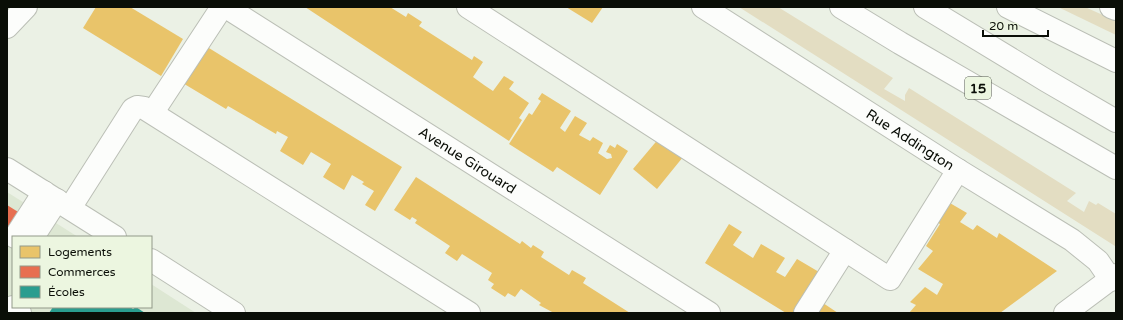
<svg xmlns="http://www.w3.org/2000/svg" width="1123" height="320" viewBox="0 0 1123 320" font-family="'Varela Round',sans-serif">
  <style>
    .built { fill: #dde7d3 }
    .green { fill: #e3ddc2 }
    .homes { fill: #e9c46a }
    .shops { fill: #e76f51 }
    .schools { fill: #2a9d8f }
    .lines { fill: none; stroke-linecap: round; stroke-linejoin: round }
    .minor-casing { stroke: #bbbfb6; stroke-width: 24 }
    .major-casing { stroke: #bbbfb6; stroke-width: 24 }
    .highway-casing { stroke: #bbbfb6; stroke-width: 24 }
    .minor { stroke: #fcfdfb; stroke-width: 22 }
    .major { stroke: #fcfdfb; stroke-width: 22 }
    .highway { stroke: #fcfdfb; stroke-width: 22 }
    .labels { text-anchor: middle; stroke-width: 4; stroke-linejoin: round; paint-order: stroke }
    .shield { fill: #ecf6e0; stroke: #4e5448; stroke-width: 1 }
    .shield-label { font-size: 13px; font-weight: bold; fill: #0a0e07 }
    .street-label { font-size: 14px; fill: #0a0e07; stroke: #ecf6e0 }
  </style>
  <rect width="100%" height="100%" fill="#ebf1e5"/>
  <path class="built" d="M7,192L78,237H13V307H151V284L196,313H7Z"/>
  <g class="green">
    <path d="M739,7H778L893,78L884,89L905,101V95L909,88L1076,193L1067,201L1084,212L1089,201L1096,205L1098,203L1116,214V245L1115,246Z"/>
    <path d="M1058,7H1085L1116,21V35Z"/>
  </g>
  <g class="homes">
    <path d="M96,7H130L183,39L161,76L83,28Z"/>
    <path d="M305,7H390L406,17L408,13L422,22L419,26L472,60L474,56L483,62L473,77L484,85L493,91L504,76L514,82L509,89L529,103L519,118L522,120L509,141Z"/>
    <path d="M566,7H603L592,23Z"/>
    <path d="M204,45L402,167L375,211L365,205L374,191L362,184L364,182L352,175L344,190L323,177L331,164L311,152L303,165L280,151L288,137L277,131L276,134L228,106L226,109L181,82Z"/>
    <path d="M542,93L571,111L560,128L565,132L575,116L587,123L579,135L590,141L593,137L603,143L598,153L607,159L612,158L611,154L606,152L610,145L615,148L617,144L628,151L600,195L557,167L553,172L509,144L529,113L532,115L541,101L538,99Z"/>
    <path d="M660,137L683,157L657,189L633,169Z"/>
    <path d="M416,177L520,244L522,241L531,248L533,245L544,252L541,257L569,275L572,270L586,278L583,283L630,313H554L539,305L541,303L521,289L515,297L508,293L505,297L491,288L494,284L488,280L492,273L462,254L457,261L445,253L450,246L415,223L417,220L412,217L410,220L394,210Z"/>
    <path d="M943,199L967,213L960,222L973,230L977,225L997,238L999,233L1057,271L1000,313H909L916,305L910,302L925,287L937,295L943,284L918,269L933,251L926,246L940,224L932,219Z"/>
    <path d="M729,224L742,232L733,245L742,251L753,258L761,244L785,258L776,272L785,277L797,259L819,272L794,313H786L705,263Z"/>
    <path d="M820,301L838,313H812Z"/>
  </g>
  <path class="shops" d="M7,205L23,215L7,239Z"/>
  <path class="schools" d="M53,307H130L133,309L136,307L145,313H49Z"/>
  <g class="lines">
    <defs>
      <g id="minor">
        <path d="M468,7L890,279L958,170"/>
        <path id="s1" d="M703,7L958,170L1072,240L1098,261L1111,280"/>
        <path d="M153,112L222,7"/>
        <path d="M7,169L115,237"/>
        <path d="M70,208L133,109L137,107L144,108L469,313"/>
        <path d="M15,237L44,192"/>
        <path d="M33,237L57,200"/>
        <path d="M151,260L234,313"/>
        <path d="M13,307V308L20,313"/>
        <path d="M805,313L845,250"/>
      </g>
      <g id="major">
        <path id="s2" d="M226,7L709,313"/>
        <path d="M7,27L26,7"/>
        <path d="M1065,313L1116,275"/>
      </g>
      <g id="highway">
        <path d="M841,7L900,43L1116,168"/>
        <path d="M925,7L1047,81L1116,121"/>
        <path d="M1008,7L1116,61"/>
        <path d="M1111,7L1116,9"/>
      </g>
    </defs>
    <use href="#minor" class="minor-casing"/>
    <use href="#major" class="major-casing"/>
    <use href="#highway" class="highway-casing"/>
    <use href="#minor" class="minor"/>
    <use href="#major" class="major"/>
    <use href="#highway" class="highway"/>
  </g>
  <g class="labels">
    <rect class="shield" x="965" y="77" width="26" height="22" rx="3"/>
    <g class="shield-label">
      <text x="978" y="93">15</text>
    </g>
    <g class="street-label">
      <text dy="5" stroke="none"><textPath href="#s1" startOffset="246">Rue Addington</textPath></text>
      <text dy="5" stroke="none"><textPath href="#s2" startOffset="286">Avenue Girouard</textPath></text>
    </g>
  </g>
  <rect width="1123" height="320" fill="none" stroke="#0a0e07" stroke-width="16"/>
  <rect x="12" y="236" width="140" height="72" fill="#ecf6e0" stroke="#929989"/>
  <rect x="20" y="246" width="20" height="12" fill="#e9c46a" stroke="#929989"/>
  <text x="48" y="256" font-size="12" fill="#0a0e07">Logements</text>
  <rect x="20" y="266" width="20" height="12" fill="#e76f51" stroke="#929989"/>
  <text x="48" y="276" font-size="12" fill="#0a0e07">Commerces</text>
  <rect x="20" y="286" width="20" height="12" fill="#2a9d8f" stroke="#929989"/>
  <text x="48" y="296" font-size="12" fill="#0a0e07">Écoles</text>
  <path d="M983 30v6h65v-6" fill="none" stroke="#0a0e07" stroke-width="2"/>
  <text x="989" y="30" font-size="12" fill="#0a0e07" stroke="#ecf6e0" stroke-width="3" paint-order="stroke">20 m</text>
</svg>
